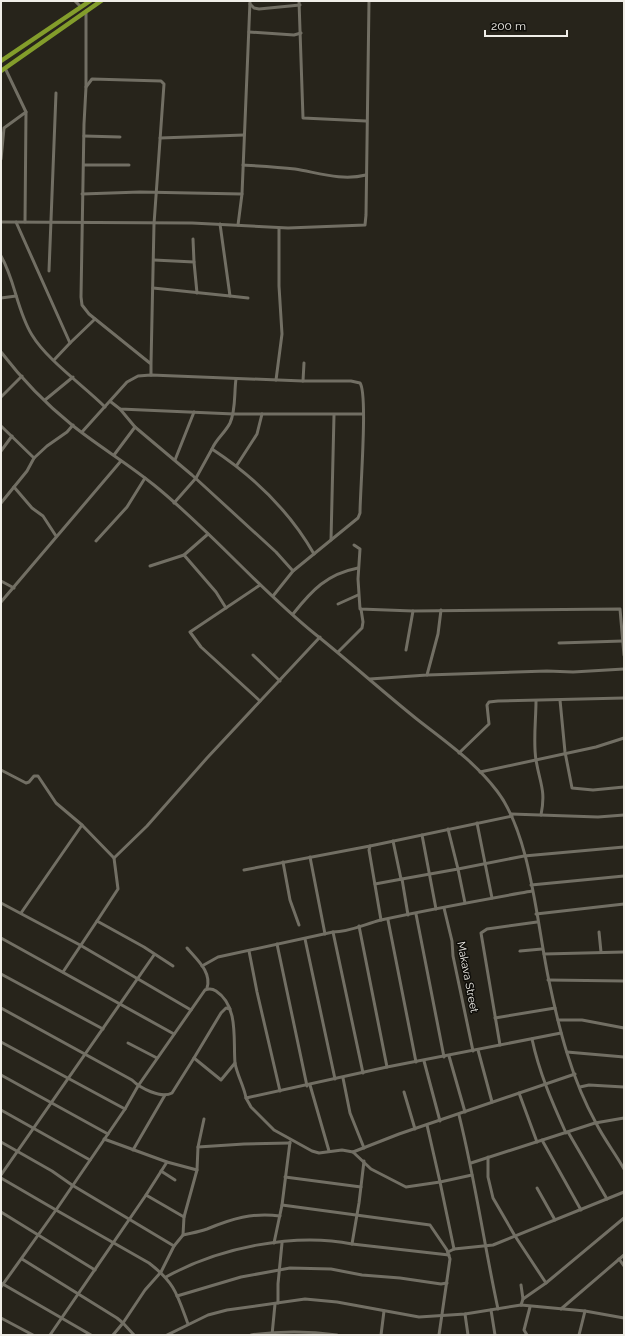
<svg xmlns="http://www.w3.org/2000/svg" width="625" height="1336" viewBox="0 0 625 1336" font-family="Raleway,sans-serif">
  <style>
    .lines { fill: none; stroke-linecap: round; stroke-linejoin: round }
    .minor { stroke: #726f64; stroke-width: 3 }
    .highway { stroke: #839d2b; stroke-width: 4.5 }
    .labels { text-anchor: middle; stroke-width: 3; stroke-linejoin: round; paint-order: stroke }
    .street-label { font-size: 11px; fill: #f0eee8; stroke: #0e0d09 }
  </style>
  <rect width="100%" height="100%" fill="#27241b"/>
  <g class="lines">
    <g class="minor">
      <path d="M75,1L81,7"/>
      <path d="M299,1L303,118L366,121"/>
      <path d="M250,4L254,8L259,9L300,5"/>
      <path d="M86,11V87"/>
      <path d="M249,32L294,35L301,33"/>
      <path d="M5,68L26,112"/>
      <path d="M84,136L120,137"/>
      <path d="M160,138L244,135"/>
      <path d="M1,159L4,128L26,112L25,222"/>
      <path d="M84,165H129"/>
      <path d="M243,165C260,166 278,167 295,169C319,173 342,181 366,175"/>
      <path d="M82,194L140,192L242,194L238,225"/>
      <path d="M242,194L250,1"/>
      <path d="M1,222L192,223L288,228L365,225L366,215L369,1"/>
      <path d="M16,222L70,343L54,360"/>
      <path d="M193,239L194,262"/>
      <path d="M1,256C15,280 17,311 32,335C47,360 84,386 105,407"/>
      <path d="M154,260L194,262L197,293"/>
      <path d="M49,271L56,93"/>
      <path d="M153,288L230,296L220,224"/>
      <path d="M230,296L248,298"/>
      <path d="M1,298L16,296"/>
      <path d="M70,343L95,319"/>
      <path d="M1,352C21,378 46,404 72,425C98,446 127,463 154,485C211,531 258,588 315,634C350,662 383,692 418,720C446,742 475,762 497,791C531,835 537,926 549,981C559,1029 572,1080 596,1123C604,1139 615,1153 624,1169"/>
      <path d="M151,375V364L154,224L164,84L161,81L92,79L86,87L84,124L81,297L82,305L89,314L151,364"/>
      <path d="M276,380L282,334L279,286V228"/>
      <path d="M303,381L304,363"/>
      <path d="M1,397L22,376"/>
      <path d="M45,400L73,377"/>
      <path d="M111,402L120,409L234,414H363"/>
      <path d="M120,409L135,427L192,475L276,552L293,571"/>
      <path d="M1,426L34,458"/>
      <path d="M82,432L127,382L138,376L151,375L303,381H351L360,383C368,394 360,492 360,513L358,518L293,571L273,596"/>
      <path d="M212,449C216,439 225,433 230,423C236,410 234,393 236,379"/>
      <path d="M1,451L12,436"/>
      <path d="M114,455L135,427"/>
      <path d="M175,460L194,412"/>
      <path d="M237,465L257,434L262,414"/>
      <path d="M14,487L32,508L43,516L56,536"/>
      <path d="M1,503L27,471L34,458L47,446L67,432L73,425"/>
      <path d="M174,503L196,478L212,449C253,476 290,512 314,554"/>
      <path d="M331,540L334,415"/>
      <path d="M96,541L127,507L145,478"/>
      <path d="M354,545L360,549L358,579L360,609L413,611L620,609L624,655"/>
      <path d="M184,555L216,592L226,608"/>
      <path d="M150,566L184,555L208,534"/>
      <path d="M1,581L14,588"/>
      <path d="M1,602L121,461"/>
      <path d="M338,604L358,595"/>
      <path d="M293,614C312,590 327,574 358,568"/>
      <path d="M559,643L623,641"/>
      <path d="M406,650L413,611"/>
      <path d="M338,652L362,628L363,622L361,609"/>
      <path d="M253,655L280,681"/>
      <path d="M427,675L547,671L573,672L624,669"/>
      <path d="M370,679L427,675L438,634L441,610"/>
      <path d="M560,700L565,752L572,788L593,790L624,787"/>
      <path d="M260,701L201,647L190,632L260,585"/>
      <path d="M536,701C536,720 533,742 536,760C540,784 546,790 541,815"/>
      <path d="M459,753L489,724L487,705L489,702L498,701L624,698"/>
      <path d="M1,770L26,783L29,782L34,776H38L56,803L82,825"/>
      <path d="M480,772L596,747L624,738"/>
      <path d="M511,814L598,817L624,815"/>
      <path d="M477,823L492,898"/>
      <path d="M422,835L436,909"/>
      <path d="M393,841L401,879"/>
      <path d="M310,857L325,934"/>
      <path d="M283,862L290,900L299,925"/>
      <path d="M244,870L370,846"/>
      <path d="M402,879L458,869L448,829"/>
      <path d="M375,884L402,879L408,915"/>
      <path d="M531,885L624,876"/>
      <path d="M1,903L80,945L191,1010"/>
      <path d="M465,903L458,869L524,856L624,847"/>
      <path d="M444,908L452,941L453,956L473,1051"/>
      <path d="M21,913L82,825L114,858"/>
      <path d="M416,914L444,1057"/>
      <path d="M536,914L624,904"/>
      <path d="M381,920L369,850L370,846L512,816"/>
      <path d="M388,920L416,1062"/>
      <path d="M97,921L118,889L114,858L147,826L207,758L320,637"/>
      <path d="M359,926L387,1067"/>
      <path d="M333,932L363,1073"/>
      <path d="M599,932L601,952"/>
      <path d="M1,938L174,1034"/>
      <path d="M305,939L335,1079"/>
      <path d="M277,944L307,1086"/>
      <path d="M187,948C197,960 212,972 207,988"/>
      <path d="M249,951L257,992L280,1091"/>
      <path d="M520,951L542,949"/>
      <path d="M544,954L624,952"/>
      <path d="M202,966L218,957L333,932C350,932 365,924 381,920C431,909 482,900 532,891"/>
      <path d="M63,972L97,921L144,947L173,966"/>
      <path d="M1,974L103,1029"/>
      <path d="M548,980L624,981"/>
      <path d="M1,1008L132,1080C140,1088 161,1099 172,1093L194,1058"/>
      <path d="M230,1009L226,1008L221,1013L194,1058L221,1080L235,1063"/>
      <path d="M495,1018L555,1008"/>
      <path d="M558,1020H582L624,1028"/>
      <path d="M532,1039C539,1072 552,1102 566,1133"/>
      <path d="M1,1042L125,1109"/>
      <path d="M128,1043L157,1058"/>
      <path d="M500,1045L481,933L487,929L537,922"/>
      <path d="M478,1050L492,1102"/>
      <path d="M567,1052L624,1057"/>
      <path d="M449,1056L465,1112"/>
      <path d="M424,1061L440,1121"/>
      <path d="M1,1075L108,1134"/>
      <path d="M343,1078L350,1113L364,1148"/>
      <path d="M310,1085L329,1151"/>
      <path d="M580,1087L589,1085L624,1087"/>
      <path d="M404,1092L415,1129"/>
      <path d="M519,1093L537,1142"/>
      <path d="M246,1098L251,1107L274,1130L312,1151L319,1153L342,1150L353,1152L371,1169L406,1187L440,1182L427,1125"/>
      <path d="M1,1110L90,1160"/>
      <path d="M459,1115C475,1179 484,1244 498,1309"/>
      <path d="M568,1132L607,1199"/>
      <path d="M104,1139L167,1162L197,1170"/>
      <path d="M542,1140L581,1210"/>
      <path d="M1,1142L52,1171L72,1185L174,1246"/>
      <path d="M198,1147L204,1119"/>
      <path d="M133,1150L165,1095"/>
      <path d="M353,1152L399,1134L575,1074"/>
      <path d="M488,1157V1177L493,1198L515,1236L546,1283"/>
      <path d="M364,1161L359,1203L352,1244L449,1255"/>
      <path d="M471,1163L595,1123L624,1118"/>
      <path d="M161,1171L175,1180"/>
      <path d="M1,1175L154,955"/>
      <path d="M285,1177L361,1187"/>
      <path d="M1,1178L56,1210L1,1287"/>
      <path d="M537,1188L555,1220"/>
      <path d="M146,1195L167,1162"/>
      <path d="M282,1205L430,1225L447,1250L450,1259L439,1335"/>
      <path d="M1,1212L95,1270"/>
      <path d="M183,1235C191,1233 199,1232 207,1229C231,1219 253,1212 280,1216"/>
      <path d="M274,1243L282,1205L290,1142"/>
      <path d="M454,1249L440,1182L472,1175"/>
      <path d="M448,1252L454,1249L493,1245L624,1192"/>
      <path d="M22,1259L117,1318L123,1323L113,1335"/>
      <path d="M619,1259L624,1266"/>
      <path d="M166,1277C218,1248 294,1232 352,1244"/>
      <path d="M1,1283L91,1335"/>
      <path d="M521,1285L523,1299"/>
      <path d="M177,1296L241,1277L290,1268L331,1269L362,1275L400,1278L441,1284L447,1283"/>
      <path d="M278,1303V1284L282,1243"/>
      <path d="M521,1305L523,1299L546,1283L624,1218"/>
      <path d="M561,1309L624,1255"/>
      <path d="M491,1310L495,1335"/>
      <path d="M465,1314L468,1335"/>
      <path d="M1,1318L33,1335"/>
      <path d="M188,1324C177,1294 175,1283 149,1263L56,1210L125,1109L138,1086L205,990C210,988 213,989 216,991C239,1006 233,1040 235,1063C237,1075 244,1086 246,1098L387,1067L561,1033"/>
      <path d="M50,1335L146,1195L184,1217"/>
      <path d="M134,1335L123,1323L145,1290L161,1272L174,1246L183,1235L184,1217L197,1170L198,1147L244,1144L290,1143"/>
      <path d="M167,1335L208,1315L227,1310L305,1299L337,1302L419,1317L465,1314L521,1305L585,1311L624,1318"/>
      <path d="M251,1335C280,1331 308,1331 337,1335"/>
      <path d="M272,1335L275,1304"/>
      <path d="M381,1335L384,1311"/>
      <path d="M527,1335L524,1330L530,1307"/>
      <path d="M579,1335L585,1311"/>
    </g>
    <g class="highway">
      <path d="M1,61L90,1"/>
      <path d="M1,71L101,1"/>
    </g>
  </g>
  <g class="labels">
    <g class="street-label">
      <text transform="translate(468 977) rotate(79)" y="4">Makava Street</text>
    </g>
  </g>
  <rect width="625" height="1336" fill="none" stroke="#f0eee8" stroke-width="4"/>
  <path d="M485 30v6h82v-6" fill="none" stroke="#f0eee8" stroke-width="2"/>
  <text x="491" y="30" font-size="12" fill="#f0eee8" stroke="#0e0d09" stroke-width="3" paint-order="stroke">200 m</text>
</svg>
